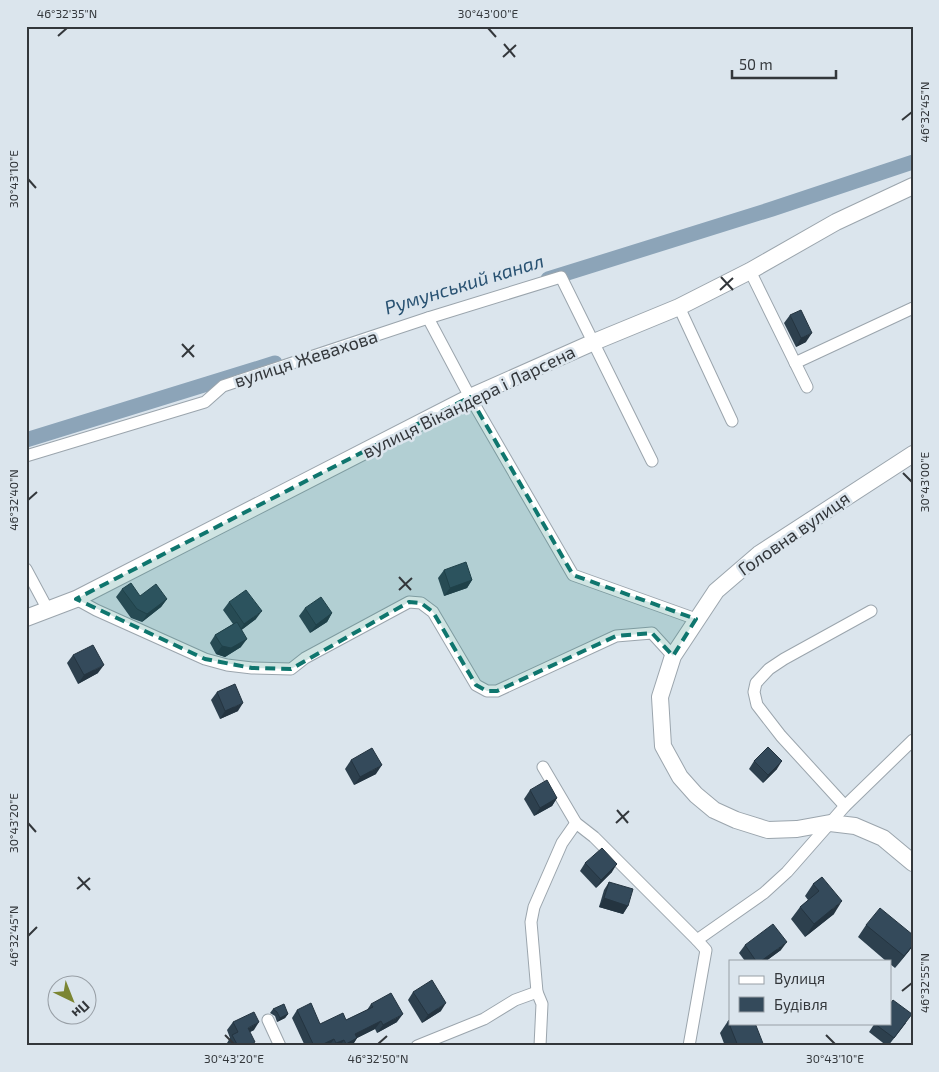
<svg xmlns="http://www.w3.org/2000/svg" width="939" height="1072" viewBox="0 0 939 1072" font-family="'Exo 2',sans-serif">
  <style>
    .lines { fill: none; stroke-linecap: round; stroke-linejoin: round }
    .canal { stroke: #8ca4b8; stroke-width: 15 }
    .street-casing { stroke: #9ba5ad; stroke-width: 13 }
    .secondary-casing { stroke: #9ba5ad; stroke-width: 18 }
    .street { stroke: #fff; stroke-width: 11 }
    .secondary { stroke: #fff; stroke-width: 16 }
    .wall { fill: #2d404e }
    .shaded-wall { fill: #243440 }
    .building { fill: #344a5b; stroke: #243440 }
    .marked { fill: #0f766e; fill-opacity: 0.2; stroke: #0f766e; stroke-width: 4; stroke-dasharray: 10 6; stroke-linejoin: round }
    .ticks { fill: none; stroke: #33373b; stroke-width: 2 }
    .labels { text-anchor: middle; stroke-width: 5; stroke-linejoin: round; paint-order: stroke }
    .street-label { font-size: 18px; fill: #33373b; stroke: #dbe5ed }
    .water-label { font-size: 19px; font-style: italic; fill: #295272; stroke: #dbe5ed }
    .neatline { fill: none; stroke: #33373b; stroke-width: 2 }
    .ticks-label { font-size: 12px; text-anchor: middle; fill: #33373b }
  </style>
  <rect width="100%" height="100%" fill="#dbe5ed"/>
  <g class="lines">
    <g class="canal">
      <path d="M548,279L772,209L913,162"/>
      <path d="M26,440L275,363"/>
    </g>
    <defs>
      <g id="street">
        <path d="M750,271L807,387"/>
        <path d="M679,307L732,421"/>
        <path d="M428,318L470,397L573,575L696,619"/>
        <path d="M795,363L913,308"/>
        <path d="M26,456L205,402L223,386L428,318L561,277L652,461"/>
        <path d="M26,569L48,610"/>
        <path d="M76,599L96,610L205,659L227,665L252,668L291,669L305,658L409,602L421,603L433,612L476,685L487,691H497L616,636L652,633L673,656"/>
        <path d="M543,767L576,823L594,837L697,940"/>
        <path d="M845,806L781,736L757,705L754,692L756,683L769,669L784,659L871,611"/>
        <path d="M268,1020L280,1046"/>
        <path d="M417,1046L484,1019L515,1000L537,992"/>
        <path d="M540,1046L542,1004L537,992L531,922L534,907L562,843L576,823"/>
        <path d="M689,1046L706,950L697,940L764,893L787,872L845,806L913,740"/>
      </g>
      <g id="secondary">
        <path d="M913,454L759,554L716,591L673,656L660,697L663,746L680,777L696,795L714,810L736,820L768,830L797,829L830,823L855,826L883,838L913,863"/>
        <path d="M26,618L76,599L470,397L594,342L679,307L750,271L836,222L913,186"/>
      </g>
    </defs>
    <use href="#street" class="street-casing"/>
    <use href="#secondary" class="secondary-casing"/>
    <use href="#street" class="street"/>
    <use href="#secondary" class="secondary"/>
  </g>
  <g class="wall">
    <path d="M790,315L806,342L796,347L784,323Z"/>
    <path d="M444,570L472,580L467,588L444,596L438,578Z"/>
    <path d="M122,589L140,596L167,599L161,607L142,622L131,618L116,597Z"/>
    <path d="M229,602L256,619L241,630V647L225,657L216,654L210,643L215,635L233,624L223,610Z"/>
    <path d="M305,608L332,613L327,622L310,633L299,616Z"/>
    <path d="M73,655L98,673L78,684L67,663Z"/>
    <path d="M217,692L238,711L220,719L211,700Z"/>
    <path d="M351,760L376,774L354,785L345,769Z"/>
    <path d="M754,761L777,769L763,783L749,769Z"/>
    <path d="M530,790L557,798L552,806L534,816L524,799Z"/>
    <path d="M585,863L612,872L596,888L580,871Z"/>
    <path d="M822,877L834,914L805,937L791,919L800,907L808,900L805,896L813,884Z"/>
    <path d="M609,882L628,906L623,914L599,907L604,890Z"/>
    <path d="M866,925L913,935V946L895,968L890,964V961H886L858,937Z"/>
    <path d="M745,945L781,950L766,961H745L739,953Z"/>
    <path d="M413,992L441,1011L422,1023L408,1000Z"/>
    <path d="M371,1004L397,1022L377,1033L375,1029L357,1038L352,1046H305L292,1018L297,1010L320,1024L346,1020L367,1010Z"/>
    <path d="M273,1009L288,1014L285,1018L277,1022L275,1016L270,1013Z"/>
    <path d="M728,1021L764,1046H725L720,1033Z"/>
    <path d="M233,1022L254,1030L250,1032L252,1046H228L227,1043L230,1038L227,1030Z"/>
    <path d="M875,1023H906L888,1046H887L869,1032Z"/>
  </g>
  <g class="shaded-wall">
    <path d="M812,333L806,342L796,347L801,338Z"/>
    <path d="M472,580L467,588L444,596L450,588Z"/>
    <path d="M167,599L161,607L142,622L147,614Z"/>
    <path d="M262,611L256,619L239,632L244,624Z"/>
    <path d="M332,613L327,622L310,633L316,625Z"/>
    <path d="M247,639L241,647L225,657L216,654L222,646Z"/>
    <path d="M104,665L98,673L78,684L84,675Z"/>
    <path d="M243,703L238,711L220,719L225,711Z"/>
    <path d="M782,761L777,769L763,783L768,775Z"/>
    <path d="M382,765L376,774L354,785L360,777Z"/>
    <path d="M557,798L552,806L534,816L540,808Z"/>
    <path d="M617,864L612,872L596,888L601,880Z"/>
    <path d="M604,898L628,906L623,914L599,907Z"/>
    <path d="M842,901L834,914L805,937L814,924Z"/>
    <path d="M787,942L781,950L766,961H761Z"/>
    <path d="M913,945L909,951L895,968L904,956Z"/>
    <path d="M446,1003L441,1011L422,1023L428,1015Z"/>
    <path d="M288,1014L285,1018L277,1022L280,1018Z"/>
    <path d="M403,1014L397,1022L377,1033L383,1025Z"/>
    <path d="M381,1021L375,1029L357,1038L352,1046H345L355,1034Z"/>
    <path d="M259,1022L254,1030L242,1036L248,1028Z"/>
    <path d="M334,1039L329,1046H319Z"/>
    <path d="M344,1040L340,1046H335L336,1043Z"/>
  </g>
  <g class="building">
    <path d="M801,310L812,333L801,338L790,315Z"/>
    <path d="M466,562L472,580L450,588L444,570Z"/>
    <path d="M131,583L140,596L156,584L167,599L147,614L137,609L122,589Z"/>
    <path d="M246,590L262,611L244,624L229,602Z"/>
    <path d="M321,597L332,613L316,625L305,608Z"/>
    <path d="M237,622L247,639L231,648L222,646L215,635Z"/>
    <path d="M93,645L104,665L84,675L73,655Z"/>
    <path d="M235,684L243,703L225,711L217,692Z"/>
    <path d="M768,747L782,761L768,775L754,761Z"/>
    <path d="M372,748L382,765L360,777L351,760Z"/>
    <path d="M547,780L557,798L540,808L530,790Z"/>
    <path d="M602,848L617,864L601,880L585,863Z"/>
    <path d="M822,877L842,901L814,924L800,907L819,891L813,884Z"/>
    <path d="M609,882L633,889L628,906L604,898Z"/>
    <path d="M880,908L913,935V945L904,956L866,925Z"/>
    <path d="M773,924L787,942L761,961H756L745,945Z"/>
    <path d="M432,980L446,1003L428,1015L413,992Z"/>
    <path d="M391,993L403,1014L383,1025L381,1021L355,1034L357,1038L346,1044L344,1040L336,1043L334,1039L319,1046H314L297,1010L311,1003L320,1024L343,1013L346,1020L373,1007L371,1004Z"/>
    <path d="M893,1000L912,1014L894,1038L875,1024L890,1023V1004Z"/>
    <path d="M284,1004L288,1014L280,1018L277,1012L273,1009Z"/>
    <path d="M254,1012L259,1022L248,1028L255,1042L248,1046H238L232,1035L238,1032L233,1022Z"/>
    <path d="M730,1020V1023H755L764,1046H738L728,1021Z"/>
  </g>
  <path class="marked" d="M470,397L573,575L696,619L673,656L652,633L616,636L497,691H487L476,685L433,612L421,603L409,602L291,669L252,668L205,659L76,599Z"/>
  <path class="ticks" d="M488,28L496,37M58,36L67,28M504,44L515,57M503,57L516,45M902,120L912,112M28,179L36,188M721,277L733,290M720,290L733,278M182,344L194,357M182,357L194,345M903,473L912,482M28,500L37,492M399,577L411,590M399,590L412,578M617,810L628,823M28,823L36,832M616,823L629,811M78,877L90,890M77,889L90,878M28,936L37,927M902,991L912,983M225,1035L234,1044M826,1035L835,1044M378,1044L387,1036"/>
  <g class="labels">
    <g class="street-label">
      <text transform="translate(306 359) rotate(-18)" y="6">вулиця Жевахова</text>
      <text transform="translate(469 402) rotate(-26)" y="6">вулиця Вікандера і Ларсена</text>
      <text transform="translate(794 534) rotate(-35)" y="6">Головна вулиця</text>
    </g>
    <g class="water-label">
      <text transform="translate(464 284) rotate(-17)" y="7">Румунський канал</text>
    </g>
  </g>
  <rect width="939" height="1072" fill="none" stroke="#dbe5ed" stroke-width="55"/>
  <rect x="729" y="960" width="162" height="65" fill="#dbe5ed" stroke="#989fa6"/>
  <rect x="739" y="976" width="25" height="8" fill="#ffffff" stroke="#989fa6"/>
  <text x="774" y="984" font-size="15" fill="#33373b">Вулиця</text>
  <rect x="739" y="997" width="25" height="15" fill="#344a5b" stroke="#989fa6"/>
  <text x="774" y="1010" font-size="15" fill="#33373b">Будівля</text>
  <g transform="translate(72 1000) rotate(137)"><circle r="24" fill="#dbe5ed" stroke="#989fa6"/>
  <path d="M0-4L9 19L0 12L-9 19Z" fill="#7b8532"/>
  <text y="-8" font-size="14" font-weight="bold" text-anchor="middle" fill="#33373b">Пн</text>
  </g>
  <path d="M732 70v8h104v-8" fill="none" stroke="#33373b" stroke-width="2.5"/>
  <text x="739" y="70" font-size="15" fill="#33373b" stroke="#dbe5ed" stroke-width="4" paint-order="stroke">50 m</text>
  <rect x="28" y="28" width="884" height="1016" class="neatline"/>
  <g class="ticks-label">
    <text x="67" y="18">46°32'35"N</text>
    <text x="488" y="18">30°43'00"E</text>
    <text transform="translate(925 112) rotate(-90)" y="4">46°32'45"N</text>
    <text transform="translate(14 179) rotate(-90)" y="4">30°43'10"E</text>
    <text transform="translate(925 482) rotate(-90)" y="4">30°43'00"E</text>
    <text transform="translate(14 500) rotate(-90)" y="4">46°32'40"N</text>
    <text transform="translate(14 823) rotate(-90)" y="4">30°43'20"E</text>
    <text transform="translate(14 936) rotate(-90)" y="4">46°32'45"N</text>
    <text transform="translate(925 983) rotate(-90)" y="4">46°32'55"N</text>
    <text x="234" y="1063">30°43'20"E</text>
    <text x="378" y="1063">46°32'50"N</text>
    <text x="835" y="1063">30°43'10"E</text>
  </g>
</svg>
